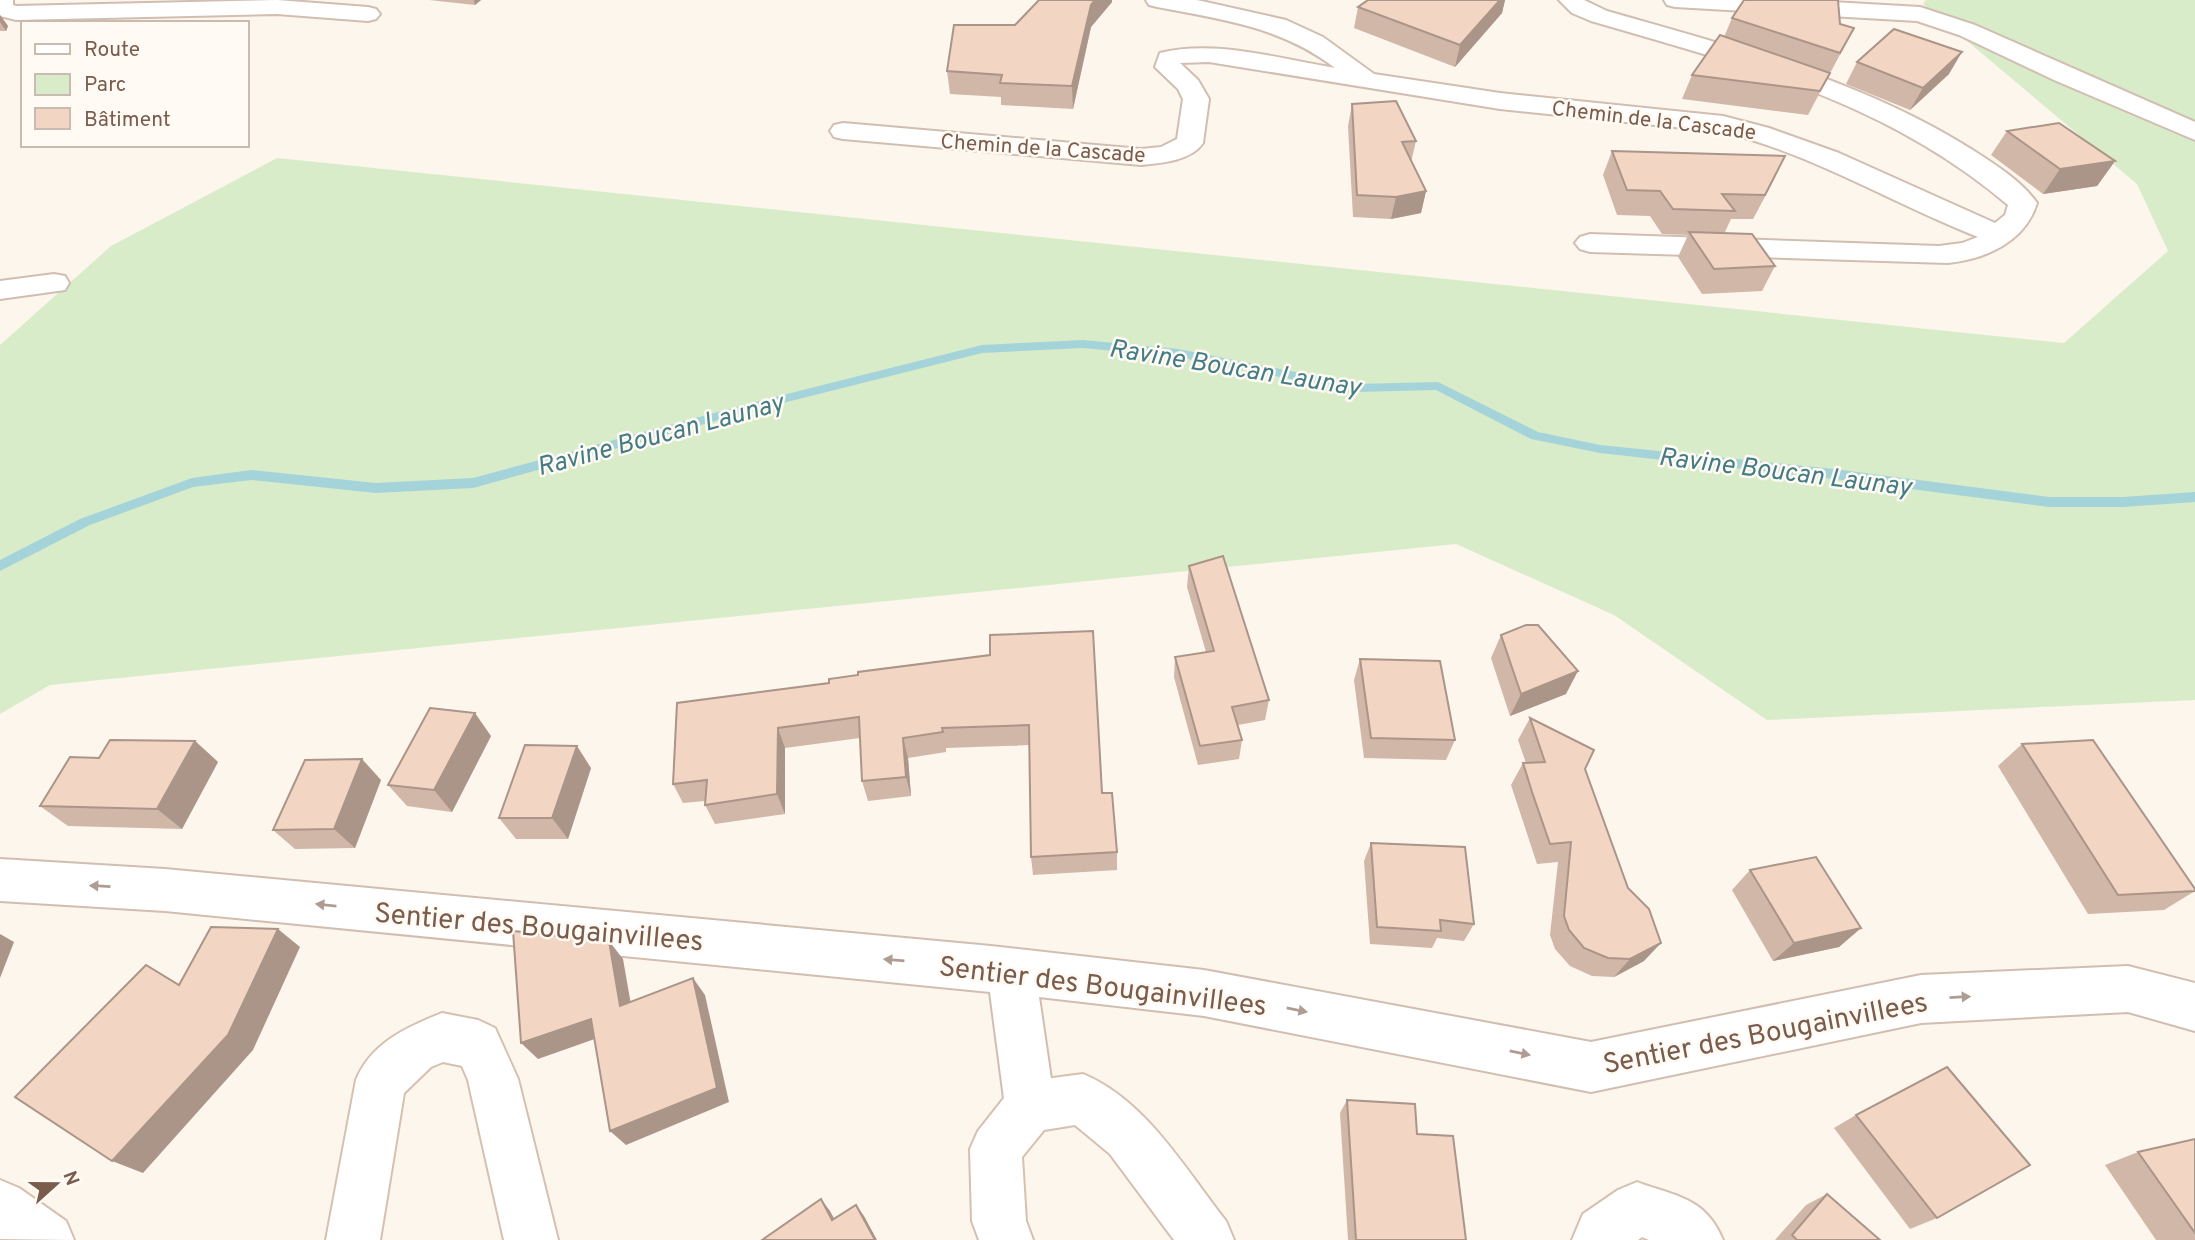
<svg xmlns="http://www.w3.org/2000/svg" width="2195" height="1240" viewBox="0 0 2195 1240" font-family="Overpass,sans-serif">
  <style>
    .green { fill: #d8ecc9 }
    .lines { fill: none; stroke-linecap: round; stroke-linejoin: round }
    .stream { fill: #a5d3da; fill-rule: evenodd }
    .street-casing { stroke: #d1beb0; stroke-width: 4 }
    .secondary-casing { stroke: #d6c0b0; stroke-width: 4 }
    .street { fill: #fff; fill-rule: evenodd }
    .secondary { fill: #fff; fill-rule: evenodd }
    .wall { fill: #d1b7a8 }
    .shaded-wall { fill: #aa9588 }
    .building { fill: #f3d5c3; stroke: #aa9588; stroke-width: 2 }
    .oneway { fill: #af9d94 }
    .labels { text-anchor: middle; stroke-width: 5; stroke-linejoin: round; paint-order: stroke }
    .far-street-label { font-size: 21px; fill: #7a5c4d; stroke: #fffaf3 }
    .water-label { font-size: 26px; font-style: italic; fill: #437c86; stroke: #fffaf3 }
    .near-street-label { font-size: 28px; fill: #7a5c4d; stroke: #fffaf3 }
  </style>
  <rect width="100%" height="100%" fill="#fdf6ec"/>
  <path class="green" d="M1926,0H2195V700L1767,720L1614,615L1456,544L50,685L0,714V345L111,246L277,158L2064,343L2168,251L2137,184L1923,4Z"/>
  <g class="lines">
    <path class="stream" d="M1083,340L1178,349L1357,384L1438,382L1538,432L1600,445L1834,469L2049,497H2123L2195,492V502L2123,507H2049L1834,479L1600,453L1531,439L1436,390L1357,392L1178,357L1083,348L982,353L755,410L473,488L376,493L251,480L193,487L90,525L0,571V560L80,519L192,478L251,470L376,483L473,478L755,402L982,345Z"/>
    <defs>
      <g id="street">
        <path d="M0,0H13V5L16,6L277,0L368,7L376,9L380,14L376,19L368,21L277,14L16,20L0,16Z"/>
        <path d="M1146,0H1197L1286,20L1323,37L1374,74L1500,93L1723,116L1769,128L1839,153L1995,223L2005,215L2008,205C1886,101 1742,65 1591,21L1572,13L1559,0H1584L1607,11C1732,47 1860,79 1971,149C1993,163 2022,181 2037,203C2025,242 1986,259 1948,263L1590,252L1580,249L1575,243L1580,237L1590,234L1939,246L1962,243L1978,237C1892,203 1813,154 1723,132L1500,109L1209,62L1180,63L1198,80L1209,99L1203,143C1191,161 1161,163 1141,165L843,139L834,137L830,131L834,125L843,123L1141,149L1161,147L1177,139L1183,99L1178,89L1155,67L1160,53C1215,39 1280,59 1335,68C1282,27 1221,19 1157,7L1149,5Z"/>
        <path d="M1664,0H1797L1920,7L1975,25L2195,122V140L2054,80L1959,35L1917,21L1675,7L1667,5Z"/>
        <path d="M54,274L65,276L69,283L65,290L0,299V281Z"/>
        <path d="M0,859L165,869L991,946L1204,970L1591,1042L1921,975L2128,966L2195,983V1031L2128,1012L1921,1023L1591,1092L1204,1016L1039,997L1055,1106L1048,1124L1030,1131L1012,1124L1005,1106L990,992L165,911L0,901Z"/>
      </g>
      <g id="secondary">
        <path d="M442,1013L478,1020L495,1028L518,1079L558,1240H504L468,1080L462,1066L443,1062L431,1067L404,1093L380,1240H326L356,1080C371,1043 407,1027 442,1013Z"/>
        <path d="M1083,1074C1146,1100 1185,1169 1226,1221L1234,1240H1174L1110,1154L1075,1125L1044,1130L1022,1157L1026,1221L1033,1240H979L972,1221L970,1149L978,1131L1012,1088L1030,1081Z"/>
        <path d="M0,1180L19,1188L66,1221L74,1240L0,1239Z"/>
        <path d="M1637,1182C1677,1197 1705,1197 1723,1240H1649L1642,1237L1638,1240H1572L1583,1214L1618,1190Z"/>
      </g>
    </defs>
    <use href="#street" class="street-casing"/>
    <use href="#secondary" class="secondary-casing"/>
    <use href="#street" class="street"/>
    <use href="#secondary" class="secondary"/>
  </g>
  <g class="wall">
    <path d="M429,0H481L475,5Z"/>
    <path d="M1039,0H1112V2L1091,27L1073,109L1001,105V97L950,94L947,71L1015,25Z"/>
    <path d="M1368,0H1505L1502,13L1455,67L1354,28L1358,7Z"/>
    <path d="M0,15L8,26L6,31H0Z"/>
    <path d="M1732,18L1840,24L1854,28L1808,115L1682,99L1692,75L1724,37Z"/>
    <path d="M1857,62L1949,74L1910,110L1846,84Z"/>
    <path d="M1352,104L1416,141L1411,162L1426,191L1421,213L1391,219L1353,217L1348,126Z"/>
    <path d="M2007,131L2115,161L2097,186L2043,194L1991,155Z"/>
    <path d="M1612,151L1785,156L1753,219H1731L1724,234L1775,266L1762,291L1702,294L1678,257L1688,235L1662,234L1650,216L1617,215L1603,175Z"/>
    <path d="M1189,566L1269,700L1265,720L1238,725L1242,740L1239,759L1198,765L1174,677L1175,657L1206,652L1187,587Z"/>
    <path d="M1501,635L1566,694L1510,716L1491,658Z"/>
    <path d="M990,655L1102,793L1117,852V870L1033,875L1031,857L1029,745L946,748V752L908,758L911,796L868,801L862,781L860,738L785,748V814L715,824L705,805V801L683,803L673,784L829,683Z"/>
    <path d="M1360,659L1455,740L1446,760L1364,758L1354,680Z"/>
    <path d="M1530,718L1585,769L1644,961L1614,977L1592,976L1570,966L1555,949L1550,935L1558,862L1537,864L1511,785L1523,763H1526L1518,740Z"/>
    <path d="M491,736L452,812L407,806L388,785Z"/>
    <path d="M195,741L218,762L182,829L68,826L40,806L99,758Z"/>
    <path d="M2022,744L2195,889V891L2164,910L2088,914L1998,766Z"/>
    <path d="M591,768L568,839H516L499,818Z"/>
    <path d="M381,780L355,848L295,849L273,830Z"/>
    <path d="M1371,843L1474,924L1464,941L1437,938L1432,948L1370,944L1364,861Z"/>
    <path d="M1750,870L1861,928L1839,947L1773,961L1732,890Z"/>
    <path d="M1347,1100L1417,1134L1466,1240H1348L1340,1113Z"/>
    <path d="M1856,1115L1937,1218L1910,1229L1834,1128Z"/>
    <path d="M2195,1139V1240H2156L2105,1165L2138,1152Z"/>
    <path d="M1827,1194L1880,1240H1775L1806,1205Z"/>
  </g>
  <g class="shaded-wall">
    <path d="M474,0H481L475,5Z"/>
    <path d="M1095,0H1112V2L1091,27L1073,109L1072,86L1091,5Z"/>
    <path d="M1500,0H1505L1502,13L1455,67L1460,45Z"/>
    <path d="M0,15L8,26L6,31L0,22Z"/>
    <path d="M1962,52L1949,74L1910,110L1923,88Z"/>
    <path d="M1785,156L1773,181L1753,219L1765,195Z"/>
    <path d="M2115,161L2097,186L2043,194L2060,169Z"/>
    <path d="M1426,191L1421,213L1391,219L1396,197Z"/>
    <path d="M1578,671L1566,694L1510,716L1521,694Z"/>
    <path d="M475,713L491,736L452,812L434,790Z"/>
    <path d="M778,728L785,748V814L777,794Z"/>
    <path d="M903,738L908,758L911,796L906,777Z"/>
    <path d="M195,741L218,762L182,829L157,809Z"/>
    <path d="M577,746L591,768L568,839L552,818Z"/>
    <path d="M362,759L381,780L355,848L334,829Z"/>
    <path d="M1861,928L1839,947L1773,961L1794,943Z"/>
    <path d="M278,929L300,947L253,1050L143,1173L112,1161Z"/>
    <path d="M0,934L14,942L0,978Z"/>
    <path d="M609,941L623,959L634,1022L620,1006Z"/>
    <path d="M1661,943L1644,961L1614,977L1630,959Z"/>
    <path d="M693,978L705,995L729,1102L626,1145L610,1131Z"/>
    <path d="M591,1019L606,1035L538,1059L521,1043Z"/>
    <path d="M821,1199L830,1211L841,1231L832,1220Z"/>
    <path d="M856,1205L864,1216L877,1240H875Z"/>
  </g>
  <g class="building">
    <path d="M1039,0H1095L1091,5L1072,86L1000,83L1002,75L947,71L954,25H1015Z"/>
    <path d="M1368,0H1500L1460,45L1358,7Z"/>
    <path d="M1744,0H1838L1840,24L1854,28L1840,53L1732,18Z"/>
    <path d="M1894,29L1962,52L1923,88L1857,62Z"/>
    <path d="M1720,35L1830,73L1820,91L1692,75Z"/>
    <path d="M1396,101L1416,141L1402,142L1426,191L1396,197L1357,195L1352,104Z"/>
    <path d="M2059,123L2115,161L2060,169L2007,131Z"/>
    <path d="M1612,151L1785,156L1765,195L1722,194L1735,211L1673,209L1660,191L1627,190Z"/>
    <path d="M1689,232L1752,234L1775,266L1714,269Z"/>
    <path d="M1223,556L1269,700L1232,707L1242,740L1200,746L1175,657L1214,651L1189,566Z"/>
    <path d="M1526,625H1538L1578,671L1521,694L1501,635Z"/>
    <path d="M1093,631L1102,793H1112L1117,852L1031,857L1029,725L942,728L943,732L903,738L906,777L862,781L859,717L778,728L777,794L705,805L707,780L673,784L677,703L829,683V679L858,675V672L990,655V635Z"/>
    <path d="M1360,659L1440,661L1455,740L1371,738Z"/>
    <path d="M430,708L475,713L434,790L388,785Z"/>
    <path d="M1530,718L1594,750L1585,769L1628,888L1649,909L1661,943L1630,959L1608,958L1584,948L1569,930L1564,916L1571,842L1550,844L1532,792L1523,763L1545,762Z"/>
    <path d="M110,740L195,741L157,809L40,806L70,757L99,758Z"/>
    <path d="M2093,740L2195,889V891L2118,895L2022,744Z"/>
    <path d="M525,745L577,746L552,818H499Z"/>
    <path d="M362,759L334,829L273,830L305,760Z"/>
    <path d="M1371,843L1465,847L1474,924L1440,920L1441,931L1377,927Z"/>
    <path d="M1816,857L1861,928L1794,943L1750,870Z"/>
    <path d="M211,927L278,929L228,1035L112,1161L15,1097L146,965L179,985Z"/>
    <path d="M513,931L609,941L620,1006L693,978L717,1088L610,1131L591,1019L521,1043Z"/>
    <path d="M1947,1067L2030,1165L1937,1218L1856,1115Z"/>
    <path d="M1347,1100L1415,1104L1417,1134L1453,1136L1466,1240H1356Z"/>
    <path d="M2195,1139V1233L2138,1152Z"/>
    <path d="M1827,1194L1880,1240H1797L1792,1235Z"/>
    <path d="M821,1199L832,1220L856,1205L875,1240H762Z"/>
  </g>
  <defs><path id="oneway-solid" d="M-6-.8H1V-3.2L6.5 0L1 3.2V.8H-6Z" transform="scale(1.75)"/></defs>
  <g class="oneway">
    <use href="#oneway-solid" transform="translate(100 886) rotate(-177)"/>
    <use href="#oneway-solid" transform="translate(326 905) rotate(-174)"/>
    <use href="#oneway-solid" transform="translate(894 960) rotate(-175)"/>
    <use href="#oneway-solid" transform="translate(1960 997) rotate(-3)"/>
    <use href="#oneway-solid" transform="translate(1297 1010) rotate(11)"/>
    <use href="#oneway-solid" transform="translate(1520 1053) rotate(11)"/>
  </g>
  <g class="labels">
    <g class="far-street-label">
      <text transform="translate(1654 120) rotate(7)" y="7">Chemin de la Cascade</text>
      <text transform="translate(1043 148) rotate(4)" y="7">Chemin de la Cascade</text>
    </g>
    <g class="water-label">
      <text transform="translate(1235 367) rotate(9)" y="9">Ravine Boucan Launay</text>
      <text transform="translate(660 434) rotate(-15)" y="9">Ravine Boucan Launay</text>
      <text transform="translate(1785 471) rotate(7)" y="9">Ravine Boucan Launay</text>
    </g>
    <g class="near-street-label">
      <text transform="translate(539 926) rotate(5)" y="10">Sentier des Bougainvillees</text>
      <text transform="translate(1103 985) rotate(7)" y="10">Sentier des Bougainvillees</text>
      <text transform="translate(1765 1032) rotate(-11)" y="10">Sentier des Bougainvillees</text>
    </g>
  </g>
  <rect x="21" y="21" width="228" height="126" fill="#fffaf3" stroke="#cabbb1" stroke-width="2"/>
  <rect x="35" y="44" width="35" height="10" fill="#ffffff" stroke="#cabbb1" stroke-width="2"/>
  <text x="84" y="56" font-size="21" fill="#7a5c4d">Route</text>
  <rect x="35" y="74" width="35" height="21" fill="#d8ecc9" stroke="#cabbb1" stroke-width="2"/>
  <text x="84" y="91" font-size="21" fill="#7a5c4d">Parc</text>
  <rect x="35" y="108" width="35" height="21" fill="#f3d5c3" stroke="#cabbb1" stroke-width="2"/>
  <text x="84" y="126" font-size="21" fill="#7a5c4d">Bâtiment</text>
  <g transform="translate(56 1184) rotate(69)" stroke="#fffaf3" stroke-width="5" paint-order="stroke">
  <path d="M0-5L12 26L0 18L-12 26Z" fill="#7a5c4d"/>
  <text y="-10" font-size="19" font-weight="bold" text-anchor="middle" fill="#7a5c4d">N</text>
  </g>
</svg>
